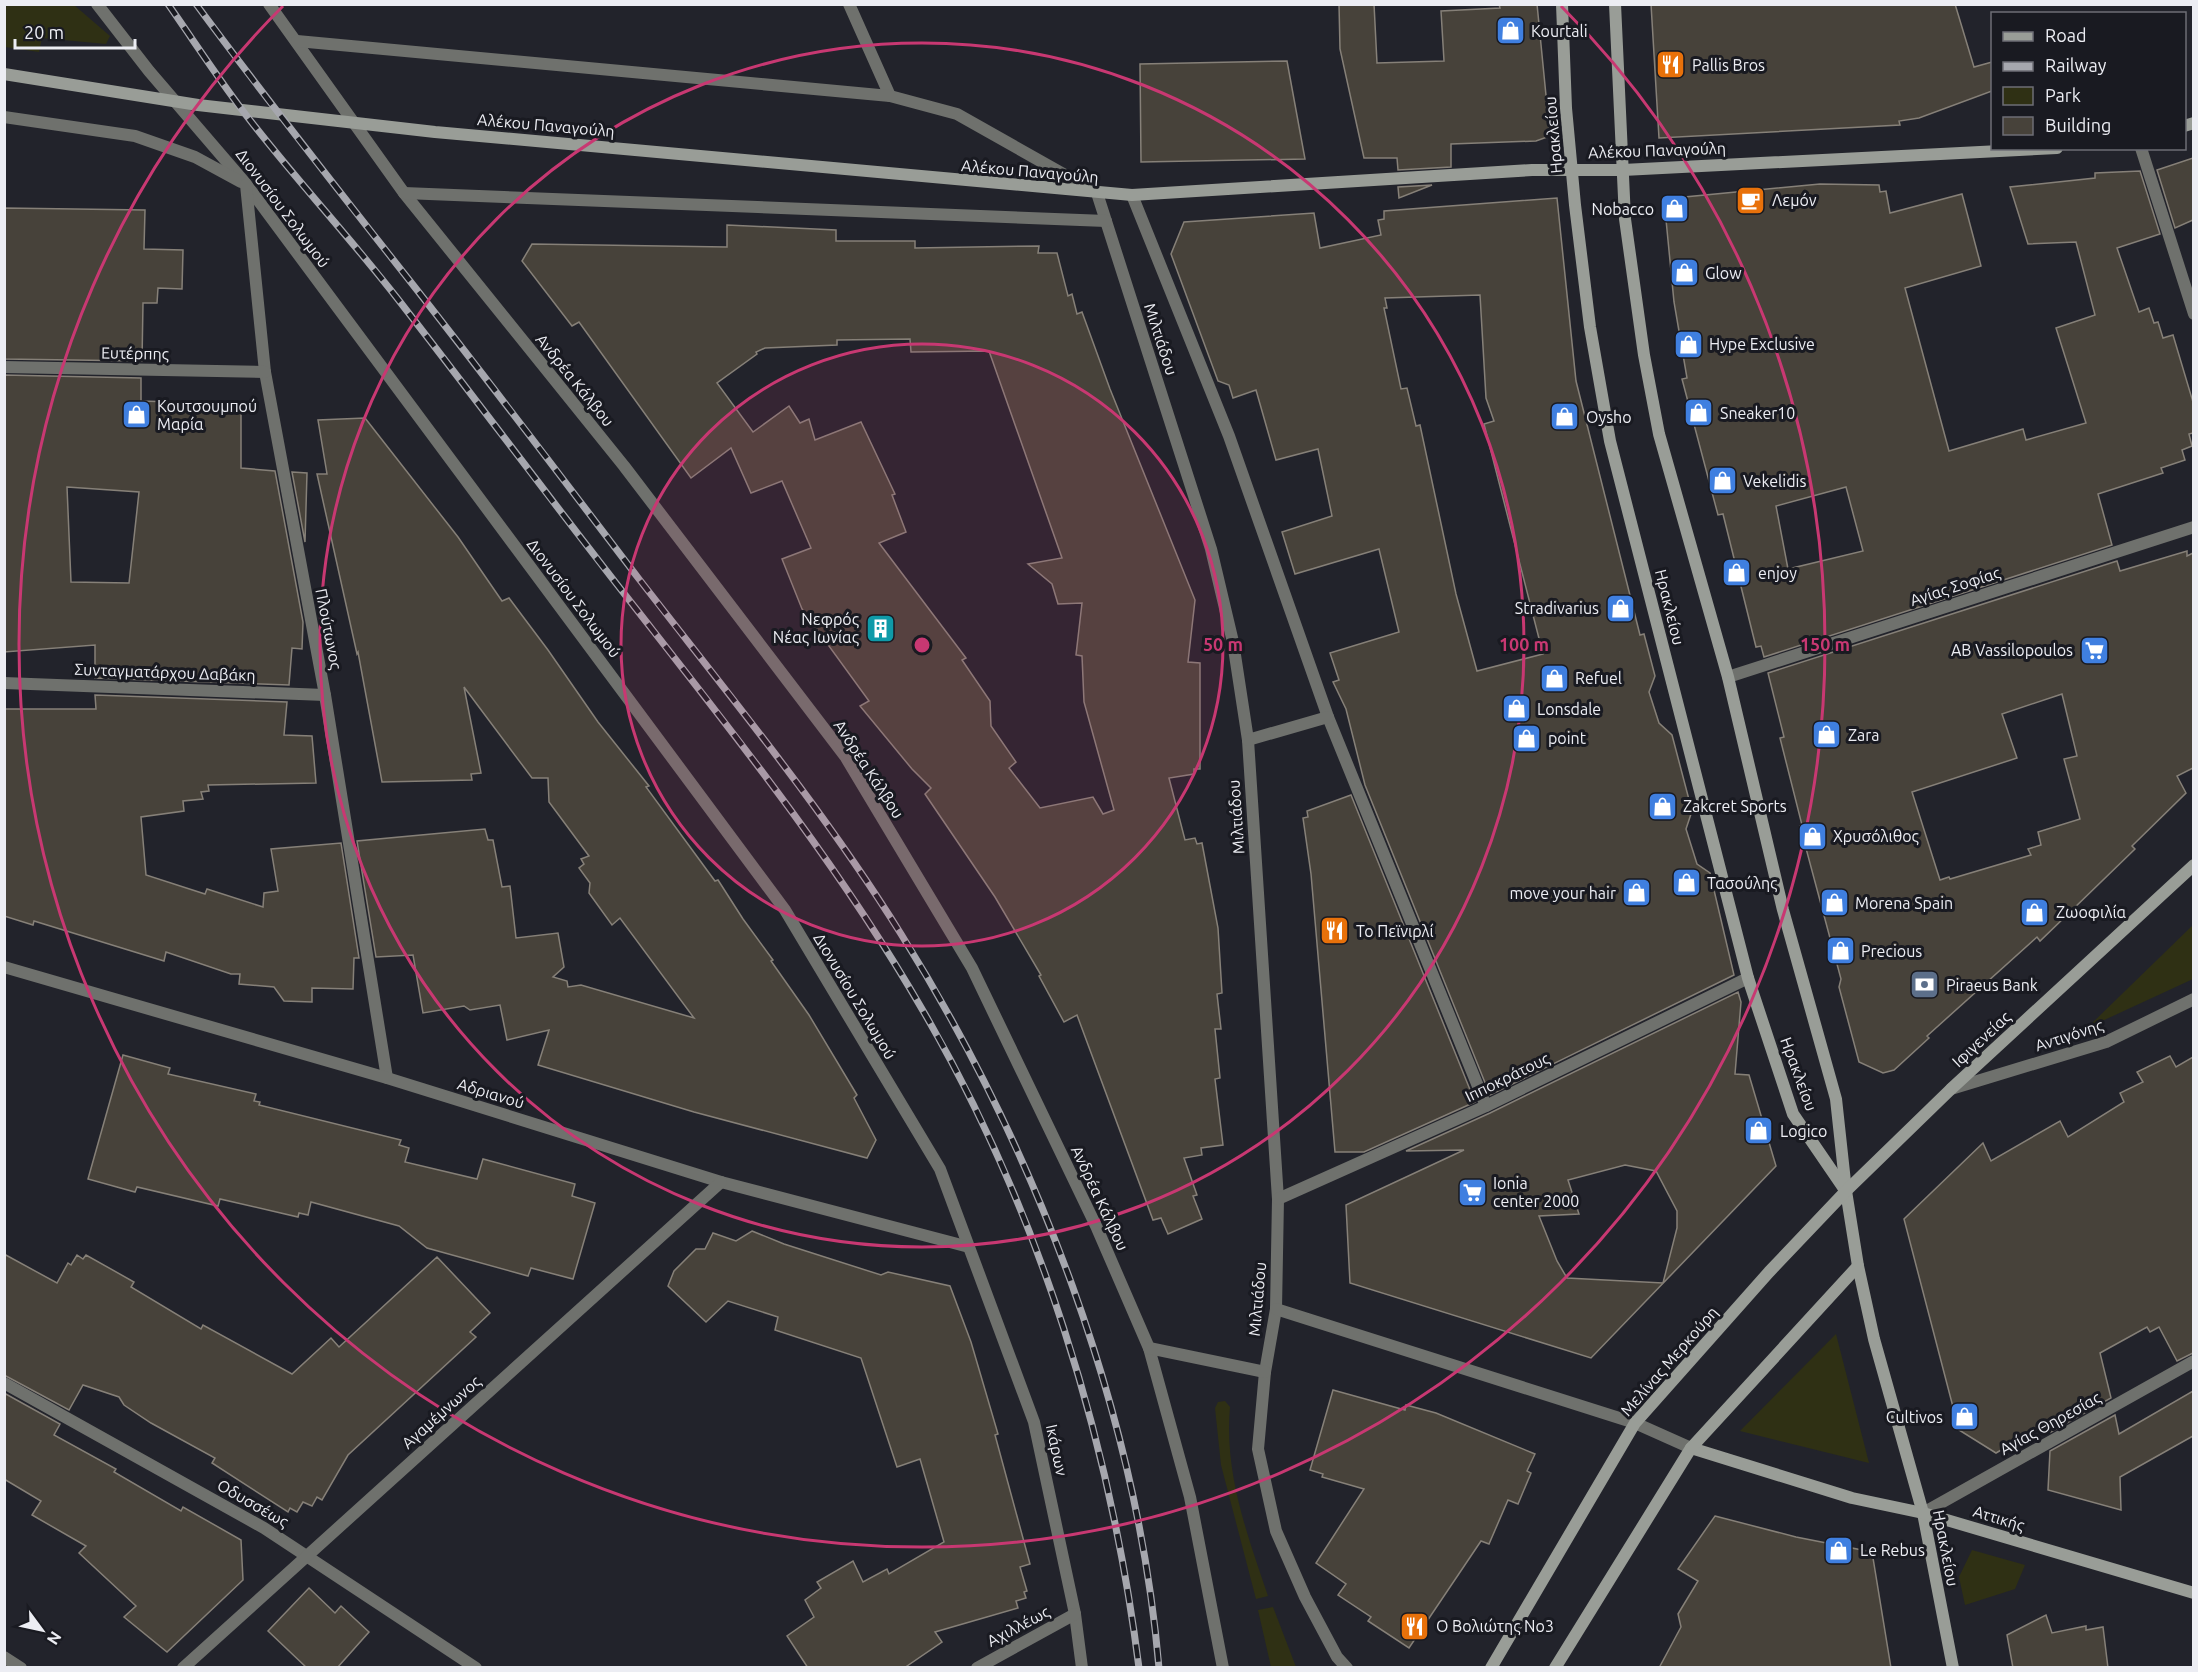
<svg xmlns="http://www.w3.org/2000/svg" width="2198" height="1672" viewBox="0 0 2198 1672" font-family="Ubuntu,sans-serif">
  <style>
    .green { fill: #2f3014 }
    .building { fill: #47423a; stroke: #868078; stroke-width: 1.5; fill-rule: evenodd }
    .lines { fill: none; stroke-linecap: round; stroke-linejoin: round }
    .street { stroke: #6f716d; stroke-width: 12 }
    .secondary { stroke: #999d97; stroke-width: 12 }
    .rail-casing { stroke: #a6a7ae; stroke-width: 7 }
    .rail { stroke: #191a21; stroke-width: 4.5; stroke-dasharray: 14; stroke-linecap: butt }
    .ring { fill: none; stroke: #c83872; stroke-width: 3 }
    .labels { text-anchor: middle; stroke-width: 6; stroke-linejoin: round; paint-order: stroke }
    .poi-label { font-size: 16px; fill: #ecedf3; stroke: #191a21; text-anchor: start }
    .street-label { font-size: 16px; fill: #ecedf3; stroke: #191a21 }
    .centre { fill: #c83872; stroke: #191a21; stroke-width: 3 }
    .ring-label { font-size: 18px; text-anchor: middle; font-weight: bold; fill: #c83872; stroke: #191a21; stroke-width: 6; stroke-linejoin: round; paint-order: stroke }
  </style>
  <rect width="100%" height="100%" fill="#22232b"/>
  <g class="green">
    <path d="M4,5H74L110,36L106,44L42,38L39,52L5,47Z"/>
    <path d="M2193,925V979L2087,1028Z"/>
    <path d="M1836,1334L1869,1463L1740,1431Z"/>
    <path d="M1225,1401L1230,1407C1224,1473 1247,1534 1268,1596L1256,1599L1221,1465L1215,1408L1218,1402Z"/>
    <path d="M1972,1550L2025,1565L2015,1589L1965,1605L1959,1577Z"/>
    <path d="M1273,1607L1296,1667H1271L1258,1610Z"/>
  </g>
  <g class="building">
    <path d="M1339,4H1374L1377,63L1444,61L1441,11L1500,8L1499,4H1537L1550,136L1536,141L1451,144V167L1398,170L1397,158H1364L1340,49Z"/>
    <path d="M1651,4H1955L1974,67L1992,62V91L1919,118L1899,121L1900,125L1659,138Z"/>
    <path d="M1287,61L1305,159L1141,162L1140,64Z"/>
    <path d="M2193,158V220L2175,228L2157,170Z"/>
    <path d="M2140,171L2160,234L2117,248L2139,312L2149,308L2154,323L2158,322L2163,338L2173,335L2193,402V433L2189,434L2192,446L2182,450L2185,460L2161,468L2163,473L2098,494L2112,545L1764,657L1761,646L1756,647L1723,514L1718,515L1682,379L1687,378L1674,302L1664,199L1820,184L1879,185L1880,192L1886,191L1890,213L1962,194L1981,266L1905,288L1949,451L2023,429L2026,440L2086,423L2056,328L2095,315L2076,242L2028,244L2010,187L2095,178V173ZM1846,487L1863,551L1788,569L1776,506Z"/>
    <path d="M1432,185L1399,198L1398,187Z"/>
    <path d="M1557,198L1576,381L1640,635L1644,634L1655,676L1649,692L1659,723L1672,735L1692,811L1686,829L1697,864L1710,873L1734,975L1490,1095L1365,785L1346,709L1333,682L1339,680L1330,653L1399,632L1379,549L1295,574L1282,532L1332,516L1318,449L1276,460L1256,390L1233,398L1229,385L1218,381L1171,254L1184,222L1314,213L1320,248L1381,235L1378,220L1384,219V211ZM1480,295L1486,398L1494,421L1484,424L1543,654L1477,671L1456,594L1420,425L1416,426L1407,388L1401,389L1384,308H1387L1385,298Z"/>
    <path d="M4,208L145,210L144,249L183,250L182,289L158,288L157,303H143L142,361L4,359Z"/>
    <path d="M727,225L836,230V241H915V248L1039,246L1038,253H1057L1068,296L1072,294L1077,314L1082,312L1110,389L1195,600L1188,662L1200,663V769H1194V774L1169,778L1185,840L1195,838L1197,844L1202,843L1218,928L1222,993L1217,994L1221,1029H1215L1220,1078L1215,1079L1223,1145L1201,1148L1202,1155L1184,1158L1197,1195L1193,1196L1202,1219L1168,1234L1161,1218L1153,1220L1077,1015L1064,1022L1039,976L1041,975L995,897L925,794L931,788L912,769L860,706L869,701L802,609L782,559L811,548L782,481L751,493L731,448L691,478L579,322L572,326L522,261L532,244L727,247ZM910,339L911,352L989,351L1062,558L1028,564L1052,584L1058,604L1082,603L1076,655L1082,656L1084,702L1114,810L1103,814L1093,797L1040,808L1009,768L1016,762L991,726L990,701L962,660L966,658L879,543L906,532L892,495L895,494L861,422L815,440L809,419L800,423L789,406L753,432L717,383L757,354L756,352L765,348L837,345V340Z"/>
    <path d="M4,375L141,378V401L241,404V468L275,471L303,622L302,649L292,648L289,685L95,678V645L4,652ZM67,487L139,492L129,583L71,582Z"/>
    <path d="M365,418L458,537L502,601L509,598L548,650L598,722L649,786L646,787L715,881L718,880L743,919L773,960L771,961L809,1015L857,1095L854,1098L876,1140L867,1158L694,1112L538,1065L549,1030L507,1040L500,1005L470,1010L464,1006L423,1013L413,955L376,957L357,841L485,829L488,840H493L502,887L510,886L516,938L558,933L564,967L553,977L567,981L568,987L581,985L694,1018L620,918L612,925L589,893L590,883L579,868L584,864L581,859L589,856L549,802L548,778H532L464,687L481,773L471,774L472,780L382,782L358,652L357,654L317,474H327L318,420Z"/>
    <path d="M292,472L307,473L305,542Z"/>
    <path d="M2187,551V556L2193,553V768L2177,776L2186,793L2132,846L2135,849L2040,941L2037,937L1927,1036L1929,1038L1894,1070L1883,1073L1859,1062L1839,987L1841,979L1800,826L1802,825L1780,738L1784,737L1768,673L2117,561L2120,571ZM2062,694L2077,756L2064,759L2080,819L2038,832L2041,845L2028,849L2031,855L1950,879L1949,877L1940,880L1912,792L2017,758L2002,714Z"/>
    <path d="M95,695L287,702L284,735L312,736L316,783L208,785L209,791L201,792L203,799L183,801L184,811L141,817L146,875L205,894L207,889L263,907L264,893L278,891L271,849L341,843L359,958H354L353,989L312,988V1002L284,1001L274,987L239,984L240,974H231L166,952L164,961L34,921L33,925L4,916V709H96Z"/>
    <path d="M1351,795L1475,1102L1364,1152H1335L1311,874L1303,818L1308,817L1307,811Z"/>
    <path d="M1738,992L1741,1002L1735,1074L1749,1075L1776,1166L1591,1358L1350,1283L1346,1205L1464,1150L1406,1151L1490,1113ZM1625,1165L1656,1171L1677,1211V1228L1663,1283L1567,1278L1557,1261L1539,1216L1579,1214L1568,1180Z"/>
    <path d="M123,1055L170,1068L168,1074L256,1094L254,1101L260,1102L259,1105L401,1140L399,1145L409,1148L405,1162L477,1179L483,1159L575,1184L572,1196L595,1203L573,1279L531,1268L528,1276L427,1248L399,1226L311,1202L308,1215L299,1213L298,1217L220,1199L218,1206L137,1187L135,1192L88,1179Z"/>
    <path d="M2170,1056L2176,1067L2193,1057V1353L2177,1361L2159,1327L2150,1332L2147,1327L2100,1353L2111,1398L2051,1432V1421L1996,1453L1959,1430L1904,1219L1983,1143L1991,1161L2060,1121L2068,1137L2124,1102L2120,1093L2143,1082L2137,1072Z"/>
    <path d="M752,1231L784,1244L881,1275L888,1272L950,1286L971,1342L998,1434L995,1435L1030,1564L1020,1567L1027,1591L1024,1592L1026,1598L1016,1601L1018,1608L935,1632L942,1642L904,1668H808L787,1636L814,1617L805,1600L821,1588L817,1582L853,1561L863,1582L887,1569L889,1574L944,1542L920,1459L897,1467L861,1358L775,1330L778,1317L728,1301L706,1322L668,1286L674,1271L696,1249H705L713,1233L736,1241Z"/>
    <path d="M4,1254L57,1283L68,1263L71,1265L77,1255L83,1259L86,1255L134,1282L131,1287L201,1329L203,1325L292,1374L331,1338L339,1347L437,1257L490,1313L470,1332L476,1337L348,1455L322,1500L317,1497L312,1506L303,1502L297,1512L290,1508L288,1512L212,1463L215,1458L151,1423L124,1405L119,1397L83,1385L69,1410L4,1375Z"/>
    <path d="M1333,1390L1405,1410L1406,1405L1436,1413L1535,1454L1527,1471L1531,1473L1518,1504L1508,1500L1489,1544L1481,1541L1409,1648L1368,1621L1371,1617L1338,1595L1346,1584L1316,1563L1364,1489L1322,1477L1323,1474L1310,1470Z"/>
    <path d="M2193,1391V1436L2120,1477L2121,1510L2048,1490L2050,1451L2115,1415L2119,1434Z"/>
    <path d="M4,1393L60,1424L54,1435L116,1469L114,1472L181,1511L183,1507L241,1540L243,1580L167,1652L124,1617L136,1606L79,1553L86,1546L32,1515L41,1501L4,1479Z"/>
    <path d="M1715,1516L1796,1537L1872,1552L1891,1668H1659L1681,1627L1678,1614L1698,1581L1678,1569Z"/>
    <path d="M309,1588L335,1613L341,1606L369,1632L337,1668H307L268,1631Z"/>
    <path d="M2046,1615L2052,1633L2086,1626V1630L2103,1627L2108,1668H2013L2007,1635Z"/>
  </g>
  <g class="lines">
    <g class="street">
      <path d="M97,4L149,71L246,184L785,910L940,1169L1034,1422L1075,1614L1082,1668"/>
      <path d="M269,4L404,193L624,466L845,756L972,968L1097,1228L1149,1348L1190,1497L1223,1668"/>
      <path d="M849,4L890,96"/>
      <path d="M297,41L890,96L957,114L1097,193L1211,549L1233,642L1248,740L1278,1199L1276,1309L1265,1372L1258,1449L1276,1531L1305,1597L1337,1657L1347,1668"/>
      <path d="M4,117L135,136L195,157L241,182"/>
      <path d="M2141,148L2194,314"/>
      <path d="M246,185L265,372L325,695L387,1078"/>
      <path d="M404,193L1106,221"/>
      <path d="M1132,195L1229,436L1328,717L1486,1106"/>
      <path d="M4,367L265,372"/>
      <path d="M1728,677L2194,527"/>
      <path d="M4,683L325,695"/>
      <path d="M1248,740L1328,717"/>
      <path d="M4,967L387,1078L721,1182L969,1247"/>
      <path d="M1951,1089L2106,1042L2194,999"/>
      <path d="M1278,1199L1486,1106L1748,978"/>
      <path d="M1276,1309L1635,1423L1691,1448"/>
      <path d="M1149,1348L1265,1372"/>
      <path d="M4,1383L264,1528L476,1668"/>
      <path d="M1923,1513L2194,1361"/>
      <path d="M4,1657L21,1668"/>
      <path d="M183,1668L721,1182"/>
      <path d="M977,1668L1075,1614"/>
    </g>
    <g class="secondary">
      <path d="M1562,4L1566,108L1575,205L1590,327L1610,441L1748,978L1793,1114L1845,1190"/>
      <path d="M1615,4L1625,219L1644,355L1659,434L1728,677L1783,910L1836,1099L1846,1191L1858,1266L1874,1339L1923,1513L1953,1668"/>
      <path d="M4,74L198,105L435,132L1132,195L1532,170H1623L2057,148"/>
      <path d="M2184,126L2194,123"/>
      <path d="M1691,1448L1852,1498L1923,1513L2194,1593"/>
      <path d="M1491,1668L1635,1423L1769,1272L1846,1191L1951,1089L2194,865"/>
      <path d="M1555,1668L1691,1448L1858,1266"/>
    </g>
    <defs>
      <g id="rail">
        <path d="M168,4C196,44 223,86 253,124C300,184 351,239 397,298C478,402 556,507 637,610C738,739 840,867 922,1009C1039,1209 1110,1439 1139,1668"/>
        <path d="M196,4C264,96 335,186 406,276C485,376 562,478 639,579C729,695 823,809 901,934C1036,1150 1137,1412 1159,1668"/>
      </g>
    </defs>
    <use href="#rail" class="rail-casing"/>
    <use href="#rail" class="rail"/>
  </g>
  <circle cx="922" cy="645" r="301" fill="#c83872" fill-opacity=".12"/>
  <g class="ring">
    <circle cx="922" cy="645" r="301"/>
    <circle cx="922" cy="645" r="602"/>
    <path d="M1561 6A903 903 0 1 1 283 6"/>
  </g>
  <defs>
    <symbol id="shop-square" viewBox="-11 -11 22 22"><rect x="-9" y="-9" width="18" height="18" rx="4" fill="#3f7fe0" stroke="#191a21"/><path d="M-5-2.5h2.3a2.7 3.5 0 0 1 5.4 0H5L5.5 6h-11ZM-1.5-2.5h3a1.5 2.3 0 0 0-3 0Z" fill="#fff"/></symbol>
    <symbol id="restaurant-square" viewBox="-11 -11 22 22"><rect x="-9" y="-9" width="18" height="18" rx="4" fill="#e8710a" stroke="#191a21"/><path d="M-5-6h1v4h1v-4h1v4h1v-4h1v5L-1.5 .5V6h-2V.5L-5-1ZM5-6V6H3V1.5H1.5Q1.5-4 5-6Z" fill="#fff"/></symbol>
    <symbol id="cafe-square" viewBox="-11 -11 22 22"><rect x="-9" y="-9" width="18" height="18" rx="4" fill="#e8710a" stroke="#191a21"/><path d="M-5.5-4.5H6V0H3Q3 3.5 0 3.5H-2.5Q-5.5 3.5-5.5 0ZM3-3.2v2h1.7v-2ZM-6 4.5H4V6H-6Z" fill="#fff"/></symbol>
    <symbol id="building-square" viewBox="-11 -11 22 22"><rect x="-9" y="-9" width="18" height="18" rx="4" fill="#0f9aa8" stroke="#191a21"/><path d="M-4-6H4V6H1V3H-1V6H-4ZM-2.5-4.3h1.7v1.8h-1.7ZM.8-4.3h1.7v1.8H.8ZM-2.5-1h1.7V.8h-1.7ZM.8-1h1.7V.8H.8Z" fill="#fff"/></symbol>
    <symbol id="supermarket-square" viewBox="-11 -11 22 22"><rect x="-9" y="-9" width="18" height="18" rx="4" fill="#3f7fe0" stroke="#191a21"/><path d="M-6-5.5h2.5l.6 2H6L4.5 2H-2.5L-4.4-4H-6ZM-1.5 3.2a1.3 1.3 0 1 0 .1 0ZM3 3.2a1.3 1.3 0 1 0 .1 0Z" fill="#fff"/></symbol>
    <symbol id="bank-square" viewBox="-11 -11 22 22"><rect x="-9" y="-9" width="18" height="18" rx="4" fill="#5c6f8a" stroke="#191a21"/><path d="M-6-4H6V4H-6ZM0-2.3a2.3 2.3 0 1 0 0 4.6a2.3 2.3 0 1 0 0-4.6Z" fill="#fff"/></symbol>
  </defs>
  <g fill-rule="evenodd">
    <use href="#shop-square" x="1494" y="14" width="33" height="33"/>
    <use href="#restaurant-square" x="1654" y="48" width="33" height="33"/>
    <use href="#cafe-square" x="1734" y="184" width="33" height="33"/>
    <use href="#shop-square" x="1658" y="192" width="33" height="33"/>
    <use href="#shop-square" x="1668" y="256" width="33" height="33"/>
    <use href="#shop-square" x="1672" y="328" width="33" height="33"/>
    <use href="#shop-square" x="1682" y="396" width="33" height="33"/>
    <use href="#shop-square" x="120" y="398" width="33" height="33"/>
    <use href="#shop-square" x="1548" y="400" width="33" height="33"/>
    <use href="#shop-square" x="1706" y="464" width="33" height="33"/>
    <use href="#shop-square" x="1720" y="556" width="33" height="33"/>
    <use href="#shop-square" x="1604" y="592" width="33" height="33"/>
    <use href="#building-square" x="864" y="612" width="33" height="33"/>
    <use href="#supermarket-square" x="2078" y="634" width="33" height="33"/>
    <use href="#shop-square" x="1538" y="662" width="33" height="33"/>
    <use href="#shop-square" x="1500" y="692" width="33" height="33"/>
    <use href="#shop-square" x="1810" y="718" width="33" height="33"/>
    <use href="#shop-square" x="1510" y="722" width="33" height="33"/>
    <use href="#shop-square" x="1646" y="790" width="33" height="33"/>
    <use href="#shop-square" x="1796" y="820" width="33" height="33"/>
    <use href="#shop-square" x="1670" y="866" width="33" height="33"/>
    <use href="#shop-square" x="1620" y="876" width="33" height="33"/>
    <use href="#shop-square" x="1818" y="886" width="33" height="33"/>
    <use href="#shop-square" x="2018" y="896" width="33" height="33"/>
    <use href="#restaurant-square" x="1318" y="914" width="33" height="33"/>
    <use href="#shop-square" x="1824" y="934" width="33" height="33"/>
    <use href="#bank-square" x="1908" y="968" width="33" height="33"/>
    <use href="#shop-square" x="1742" y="1114" width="33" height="33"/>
    <use href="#supermarket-square" x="1456" y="1176" width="33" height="33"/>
    <use href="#shop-square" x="1948" y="1400" width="33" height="33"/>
    <use href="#shop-square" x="1822" y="1534" width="33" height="33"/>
    <use href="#restaurant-square" x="1398" y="1610" width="33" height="33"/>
  </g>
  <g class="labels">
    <g class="poi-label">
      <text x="1531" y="37">Kourtali</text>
      <text x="1692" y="71">Pallis Bros</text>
      <text x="1772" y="206">Λεμόν</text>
      <text x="1654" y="215" text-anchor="end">Nobacco</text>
      <text x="1705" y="279">Glow</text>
      <text x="1709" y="350">Hype Exclusive</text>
      <text x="157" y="412">Κουτσουμπού<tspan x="157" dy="18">Μαρία</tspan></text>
      <text x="1720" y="419">Sneaker10</text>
      <text x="1586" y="423">Oysho</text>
      <text x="1743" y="487">Vekelidis</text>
      <text x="1758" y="579">enjoy</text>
      <text x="1599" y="614" text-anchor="end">Stradivarius</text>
      <text x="859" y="625" text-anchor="end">Νεφρός<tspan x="859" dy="18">Νέας Ιωνίας</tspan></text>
      <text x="2073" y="656" text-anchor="end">AB Vassilopoulos</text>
      <text x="1575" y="684">Refuel</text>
      <text x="1537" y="715">Lonsdale</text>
      <text x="1848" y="741">Zara</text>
      <text x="1548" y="744">point</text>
      <text x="1683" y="812">Zakcret Sports</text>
      <text x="1833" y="842">Χρυσόλιθος</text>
      <text x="1707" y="889">Τασούλης</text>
      <text x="1616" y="899" text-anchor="end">move your hair</text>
      <text x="1855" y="909">Morena Spain</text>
      <text x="2056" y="918">Ζωοφιλία</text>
      <text x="1356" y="937">Το Πεϊνιρλί</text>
      <text x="1861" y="957">Precious</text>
      <text x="1946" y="991">Piraeus Bank</text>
      <text x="1780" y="1137">Logico</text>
      <text x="1493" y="1189">Ionia<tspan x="1493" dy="18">center 2000</tspan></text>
      <text x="1943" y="1423" text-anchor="end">Cultivos</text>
      <text x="1860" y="1556">Le Rebus</text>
      <text x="1436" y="1632">Ο Βολιώτης Νο3</text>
    </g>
    <g class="street-label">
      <text transform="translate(546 125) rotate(5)" y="6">Αλέκου Παναγούλη</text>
      <text transform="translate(1553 135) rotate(-95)" y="6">Ηρακλείου</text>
      <text transform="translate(1657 150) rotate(-2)" y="6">Αλέκου Παναγούλη</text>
      <text transform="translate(1030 171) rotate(5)" y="6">Αλέκου Παναγούλη</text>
      <text transform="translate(283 208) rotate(53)" y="6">Διονυσίου Σολωμού</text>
      <text transform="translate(1161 339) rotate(72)" y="6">Μιλτιάδου</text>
      <text transform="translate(135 353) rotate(1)" y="6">Ευτέρπης</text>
      <text transform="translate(575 380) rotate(51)" y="6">Ανδρέα Κάλβου</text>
      <text transform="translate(1955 586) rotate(-18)" y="6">Αγίας Σοφίας</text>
      <text transform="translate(574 598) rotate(53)" y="6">Διονυσίου Σολωμού</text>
      <text transform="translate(1670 607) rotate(76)" y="6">Ηρακλείου</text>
      <text transform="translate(329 629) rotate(79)" y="6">Πλούτωνος</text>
      <text transform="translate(165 672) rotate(2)" y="6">Συνταγματάρχου Δαβάκη</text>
      <text transform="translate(869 769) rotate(57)" y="6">Ανδρέα Κάλβου</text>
      <text transform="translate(1236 817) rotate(-94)" y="6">Μιλτιάδου</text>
      <text transform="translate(855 996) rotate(59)" y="6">Διονυσίου Σολωμού</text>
      <text transform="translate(2069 1035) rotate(-18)" y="6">Αντιγόνης</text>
      <text transform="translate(1981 1039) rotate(-43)" y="6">Ιφιγενείας</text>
      <text transform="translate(1799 1074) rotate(70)" y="6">Ηρακλείου</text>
      <text transform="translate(1507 1077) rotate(-26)" y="6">Ιπποκράτους</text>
      <text transform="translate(491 1093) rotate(17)" y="6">Αδριανού</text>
      <text transform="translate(1100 1198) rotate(65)" y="6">Ανδρέα Κάλβου</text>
      <text transform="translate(1257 1299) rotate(-85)" y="6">Μιλτιάδου</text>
      <text transform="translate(1669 1361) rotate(-49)" y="6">Μελίνας Μερκούρη</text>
      <text transform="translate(441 1412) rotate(-42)" y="6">Αγαμέμνωνος</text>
      <text transform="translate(2050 1423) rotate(-29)" y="6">Αγίας Θηρεσίας</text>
      <text transform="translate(1057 1450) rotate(78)" y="6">Ικάρων</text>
      <text transform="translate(253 1503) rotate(30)" y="6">Οδυσσέως</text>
      <text transform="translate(1999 1518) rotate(17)" y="6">Αττικής</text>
      <text transform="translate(1946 1548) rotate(79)" y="6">Ηρακλείου</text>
      <text transform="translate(1018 1626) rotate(-28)" y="6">Αχιλλέως</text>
    </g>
  </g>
  <circle cx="922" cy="645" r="9" class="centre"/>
  <g class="ring-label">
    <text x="1223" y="651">50 m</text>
    <text x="1524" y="651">100 m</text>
    <text x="1825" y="651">150 m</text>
  </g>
  <rect width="2198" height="1672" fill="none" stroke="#ecedf3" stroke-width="12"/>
  <rect x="1991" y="12" width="195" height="138" fill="#191a21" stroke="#6d6e75" stroke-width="1.5"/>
  <rect x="2003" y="32" width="30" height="9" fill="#999d97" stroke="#6d6e75" stroke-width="1.5"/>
  <text x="2045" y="42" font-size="18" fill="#ecedf3">Road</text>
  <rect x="2003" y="62" width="30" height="9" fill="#a6a7ae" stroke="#6d6e75" stroke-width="1.5"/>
  <text x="2045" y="72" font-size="18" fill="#ecedf3">Railway</text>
  <rect x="2003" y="87" width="30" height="18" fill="#2f3014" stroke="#6d6e75" stroke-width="1.5"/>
  <text x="2045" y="102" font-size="18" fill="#ecedf3">Park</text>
  <rect x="2003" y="117" width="30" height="18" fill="#47423a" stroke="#6d6e75" stroke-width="1.5"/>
  <text x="2045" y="132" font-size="18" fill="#ecedf3">Building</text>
  <g transform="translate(42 1630) rotate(123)" stroke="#191a21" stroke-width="4.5" paint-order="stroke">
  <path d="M0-4.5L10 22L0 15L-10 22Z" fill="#ecedf3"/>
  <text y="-9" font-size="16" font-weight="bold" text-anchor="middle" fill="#ecedf3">N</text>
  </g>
  <path d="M15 39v9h120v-9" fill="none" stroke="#ecedf3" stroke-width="3"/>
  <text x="24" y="39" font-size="18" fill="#ecedf3" stroke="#191a21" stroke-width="4.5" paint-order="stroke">20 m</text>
</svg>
